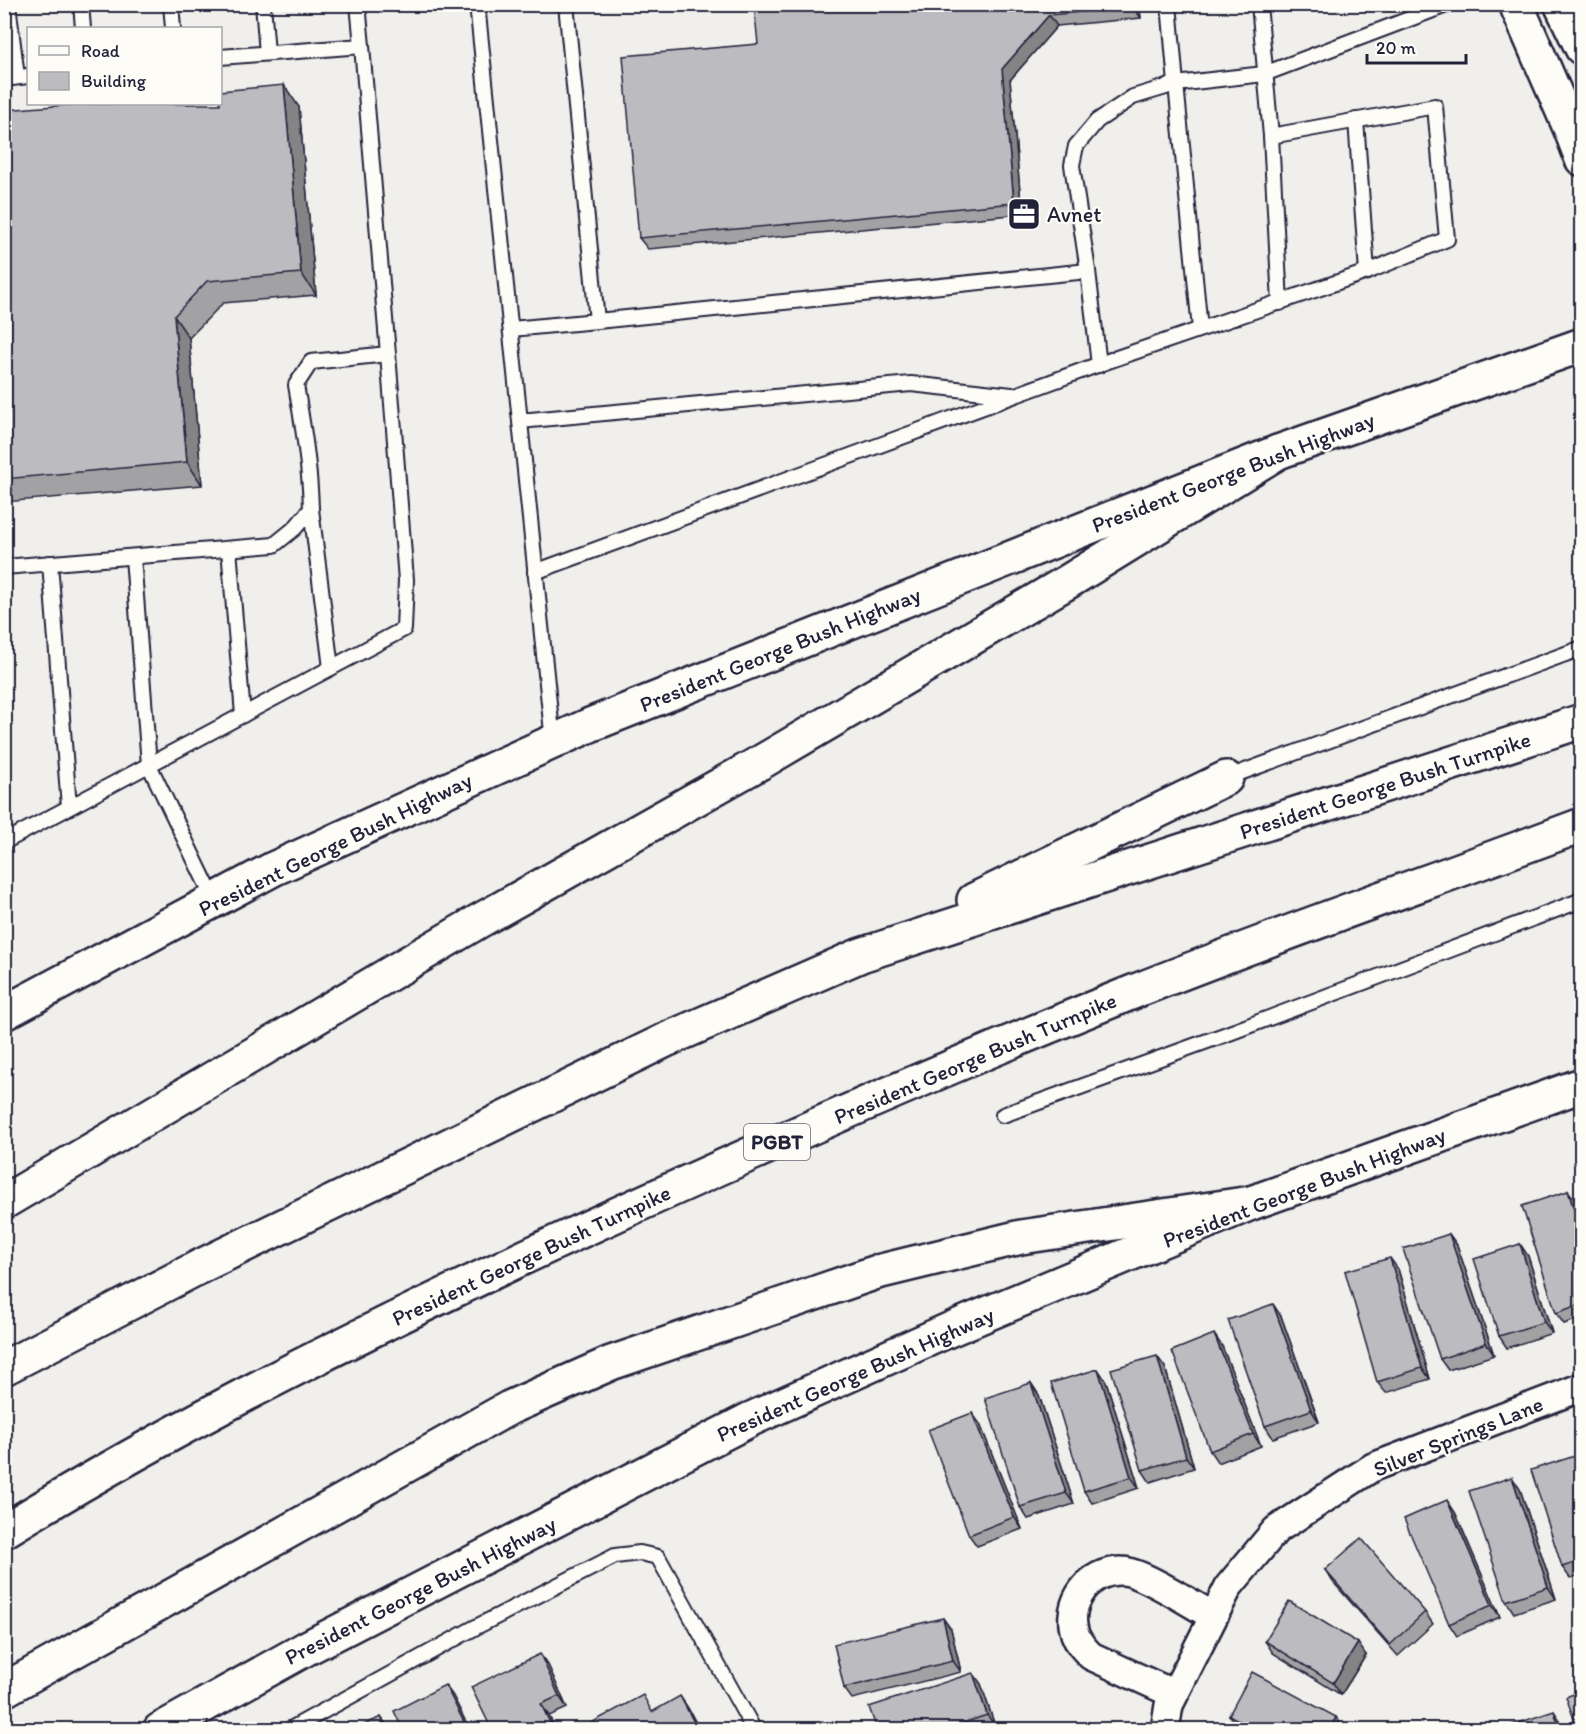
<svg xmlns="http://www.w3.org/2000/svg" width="1586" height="1734" viewBox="0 0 1586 1734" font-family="Itim,sans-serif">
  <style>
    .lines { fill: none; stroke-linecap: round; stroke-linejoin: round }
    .lane-casing { stroke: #22223b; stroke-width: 18 }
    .street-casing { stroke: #22223b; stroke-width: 32 }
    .secondary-casing { stroke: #22223b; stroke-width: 38 }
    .highway-casing { stroke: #22223b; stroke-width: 38 }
    .lane { stroke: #fdfcf7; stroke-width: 14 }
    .street { stroke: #fdfcf7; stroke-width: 27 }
    .secondary { stroke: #fdfcf7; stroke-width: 33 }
    .highway { stroke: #fdfcf7; stroke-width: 33 }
    .wall { fill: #a2a2a5; stroke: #22223b; stroke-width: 1.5 }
    .shaded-wall { fill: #848486; stroke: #22223b; stroke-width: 1.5 }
    .building { fill: #bcbcc0; stroke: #22223b; stroke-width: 1.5 }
    .labels { text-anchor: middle; stroke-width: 4.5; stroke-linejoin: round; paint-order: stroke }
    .shield { fill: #fdfcf7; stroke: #646373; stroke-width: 1.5 }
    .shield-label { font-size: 21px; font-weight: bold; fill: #22223b }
    .poi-label { font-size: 22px; fill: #22223b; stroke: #fdfcf7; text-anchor: start }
    .street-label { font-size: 22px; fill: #22223b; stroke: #fdfcf7 }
  </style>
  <rect width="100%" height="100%" fill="#f0efec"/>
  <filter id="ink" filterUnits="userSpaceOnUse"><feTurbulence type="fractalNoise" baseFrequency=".0167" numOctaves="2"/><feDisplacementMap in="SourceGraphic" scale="12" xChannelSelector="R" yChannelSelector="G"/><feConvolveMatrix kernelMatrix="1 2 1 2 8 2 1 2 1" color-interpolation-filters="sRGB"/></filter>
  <g filter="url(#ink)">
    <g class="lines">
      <defs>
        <g id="lane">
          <path d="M8,4L17,77"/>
          <path d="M81,4L83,28"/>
          <path d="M171,4L173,28"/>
          <path d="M263,4L267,53"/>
          <path d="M477,4L553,742"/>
          <path d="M566,4L597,321L1088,271L1099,365"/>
          <path d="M1169,4L1176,84L1264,74L1449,4"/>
          <path d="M220,57L362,46L358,4"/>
          <path d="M4,79L28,76"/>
          <path d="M1356,120L1367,272"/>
          <path d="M1271,136L1280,303"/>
          <path d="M1088,271L1072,165L1076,146L1097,121L1133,97L1176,84L1200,329"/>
          <path d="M511,329L597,321"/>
          <path d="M520,421L911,384L1012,395"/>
          <path d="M311,509L331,668"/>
          <path d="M229,549L243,715"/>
          <path d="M133,557L149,765L214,900"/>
          <path d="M50,563L69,807"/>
          <path d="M4,567L274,545L295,528L311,509C310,467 303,427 296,385L311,362L388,354"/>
          <path d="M535,572L1108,361L1367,272L1447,239L1435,106L1271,136L1259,4"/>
          <path d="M1226,778L1582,648"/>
          <path d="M4,842L404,629L406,580L388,354L362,46"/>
          <path d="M1003,1115L1224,1035L1582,900"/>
          <path d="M289,1730L476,1627L615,1556L640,1553L658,1557L754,1730"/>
        </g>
        <g id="street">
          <path d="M1174,1694L1091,1656C1085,1650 1078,1643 1075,1634C1065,1603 1089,1570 1122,1571C1141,1571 1193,1605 1213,1616"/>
          <path d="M1165,1730L1169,1705L1229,1586L1276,1530L1373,1467L1582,1387"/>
        </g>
        <g id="secondary">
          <path d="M1516,4L1571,130L1582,159"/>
          <path d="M1561,4L1582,48"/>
          <path d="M4,1013L273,869L590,725L1278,452L1582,345"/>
          <path d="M160,1730L307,1648L751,1419L951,1329L1251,1203L1582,1085"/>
        </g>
        <g id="highway">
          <path d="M974,900L1226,778"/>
          <path d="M4,1202L479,921L763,761L1069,581L1278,452"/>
          <path d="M4,1368L201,1266L668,1039L861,955L1582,721"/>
          <path d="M4,1531C194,1414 396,1316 598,1223C775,1142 953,1064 1133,992C1281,933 1432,881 1582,825"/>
          <path d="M4,1690L509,1408L611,1363L877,1272L1021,1237L1251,1203"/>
        </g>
      </defs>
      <use href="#lane" class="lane-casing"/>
      <use href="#street" class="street-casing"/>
      <use href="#secondary" class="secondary-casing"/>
      <use href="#highway" class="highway-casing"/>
      <use href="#lane" class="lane"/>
      <use href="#street" class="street"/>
      <use href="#secondary" class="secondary"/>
      <use href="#highway" class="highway"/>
    </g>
    <g class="wall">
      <path d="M1139,4L1141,18L1057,26L1010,80L1022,214L648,249L639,238L758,44Z"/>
      <path d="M299,107L316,295L223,303L189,338L202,485L4,502V110Z"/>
      <path d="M1568,1191L1577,1202L1581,1218V1318L1564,1324L1556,1313Z"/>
      <path d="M1449,1234L1457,1245L1494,1355L1448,1370L1440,1359Z"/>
      <path d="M1520,1244L1528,1256L1552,1333L1507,1348L1499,1336Z"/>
      <path d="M1398,1269L1430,1379L1386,1393L1377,1382Z"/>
      <path d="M1281,1316L1319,1422L1273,1438L1265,1426Z"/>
      <path d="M1222,1346L1261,1446L1218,1463L1210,1451Z"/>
      <path d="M1165,1367L1194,1468L1150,1482L1142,1470Z"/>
      <path d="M1106,1381L1139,1488L1092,1503L1084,1491Z"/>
      <path d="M1031,1383L1039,1395L1074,1504L1028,1519L1020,1507Z"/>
      <path d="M972,1413L980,1424L1022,1529L977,1546L969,1535Z"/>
      <path d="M1581,1461V1575L1570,1578L1562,1567Z"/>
      <path d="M1520,1489L1556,1599L1514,1613L1506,1601Z"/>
      <path d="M1455,1512L1500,1617L1457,1636L1449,1624Z"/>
      <path d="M1325,1570L1425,1612L1433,1624L1398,1656L1333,1582Z"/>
      <path d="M951,1629L961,1672L852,1699L844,1688Z"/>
      <path d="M1265,1641L1366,1655L1341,1695L1273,1653Z"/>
      <path d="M548,1665L567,1708L549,1716L556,1730H492Z"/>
      <path d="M973,1673L981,1684L995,1726L985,1730H877Z"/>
      <path d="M1229,1715L1344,1728L1343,1730H1242L1237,1727Z"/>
    </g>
    <g class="shaded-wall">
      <path d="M1132,4H1139L1141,18L1133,7Z"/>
      <path d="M1049,15L1057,26L1010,80L1022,214L1014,203L1002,69Z"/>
      <path d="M284,85L299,107L316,295L301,273Z"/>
      <path d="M174,316L189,338L202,485L187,462Z"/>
      <path d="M1568,1191L1577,1202L1581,1218V1231Z"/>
      <path d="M1449,1234L1457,1245L1494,1355L1486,1343Z"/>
      <path d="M1520,1244L1528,1256L1552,1333L1544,1322Z"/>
      <path d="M1390,1258L1398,1269L1430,1379L1422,1368Z"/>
      <path d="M1273,1304L1281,1316L1319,1422L1311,1410Z"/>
      <path d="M1214,1334L1222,1346L1261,1446L1253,1434Z"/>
      <path d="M1157,1356L1165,1367L1194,1468L1186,1457Z"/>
      <path d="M1098,1369L1106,1381L1139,1488L1131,1477Z"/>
      <path d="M1031,1383L1039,1395L1074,1504L1066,1493Z"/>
      <path d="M972,1413L980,1424L1022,1529L1014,1517Z"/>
      <path d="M1512,1477L1520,1489L1556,1599L1548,1587Z"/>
      <path d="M1447,1500L1455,1512L1500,1617L1492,1605Z"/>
      <path d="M943,1618L951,1629L961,1672L953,1661Z"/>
      <path d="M1358,1643L1366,1655L1341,1695L1333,1683Z"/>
      <path d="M540,1654L548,1665L567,1708L559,1696Z"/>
      <path d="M973,1673L981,1684L995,1726L987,1715Z"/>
      <path d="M445,1685L453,1696L470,1730H468Z"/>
      <path d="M680,1696L688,1708L700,1730H698Z"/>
      <path d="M541,1704L549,1716L556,1730L553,1729Z"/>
      <path d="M1554,1711L1562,1723L1564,1730H1560Z"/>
      <path d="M381,1717L390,1730H387Z"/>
      <path d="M1336,1717L1344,1728L1343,1730H1329Z"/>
    </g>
    <g class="building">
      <path d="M754,4H1132L1133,7L1049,15L1002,69L1014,203L639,238L623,56L758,44Z"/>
      <path d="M284,85L301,273L207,281L174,316L187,462L4,479V110L81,104H220V91Z"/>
      <path d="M1568,1191L1581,1231V1304L1556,1313L1522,1206Z"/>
      <path d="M1449,1234L1486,1343L1440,1359L1403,1249Z"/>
      <path d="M1520,1244L1544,1322L1499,1336L1474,1259Z"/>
      <path d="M1390,1258L1422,1368L1377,1382L1345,1271Z"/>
      <path d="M1273,1304L1311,1410L1265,1426L1228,1320Z"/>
      <path d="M1214,1334L1253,1434L1210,1451L1172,1351Z"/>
      <path d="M1157,1356L1186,1457L1142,1470L1111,1369Z"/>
      <path d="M1098,1369L1131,1477L1084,1491L1051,1383Z"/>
      <path d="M1031,1383L1066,1493L1020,1507L985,1398Z"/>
      <path d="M972,1413L1014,1517L969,1535L928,1430Z"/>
      <path d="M1578,1455L1581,1467V1561L1562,1567L1531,1470Z"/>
      <path d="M1512,1477L1548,1587L1506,1601L1469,1491Z"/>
      <path d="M1447,1500L1492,1605L1449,1624L1404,1519Z"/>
      <path d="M1361,1538L1425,1612L1390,1645L1325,1570Z"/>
      <path d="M1289,1601L1358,1643L1333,1683L1265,1641Z"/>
      <path d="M943,1618L953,1661L844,1688L834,1644Z"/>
      <path d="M540,1654L559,1696L541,1704L553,1729L492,1730L471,1687Z"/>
      <path d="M1252,1672L1336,1717L1329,1730H1256L1229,1715Z"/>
      <path d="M973,1673L987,1715L943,1730H877L869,1707Z"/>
      <path d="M445,1685L468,1730H403L394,1711Z"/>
      <path d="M1581,1691V1730H1578L1566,1697Z"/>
      <path d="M643,1695L652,1712L680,1696L698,1730H594L591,1723Z"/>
      <path d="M1554,1711L1560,1730H1507L1506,1727Z"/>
      <path d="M381,1717L387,1730H353Z"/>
      <path d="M997,1726L998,1730H990Z"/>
      <path d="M1484,1726L1486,1730H1475Z"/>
    </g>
  </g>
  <defs>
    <symbol id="office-square" viewBox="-11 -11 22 22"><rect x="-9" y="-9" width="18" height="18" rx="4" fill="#22223b" stroke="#fdfcf7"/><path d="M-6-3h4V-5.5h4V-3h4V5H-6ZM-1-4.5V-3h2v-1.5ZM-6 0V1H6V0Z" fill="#fff"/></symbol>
  </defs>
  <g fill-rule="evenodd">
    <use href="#office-square" x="1005" y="195" width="38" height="38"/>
  </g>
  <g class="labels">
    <rect class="shield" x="744" y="1124" width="66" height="36" rx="4.5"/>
    <g class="shield-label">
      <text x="777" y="1149">PGBT</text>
    </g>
    <g class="poi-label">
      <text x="1047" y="222">Avnet</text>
    </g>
    <g class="street-label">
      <text transform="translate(1233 472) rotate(-21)" y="8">President George Bush Highway</text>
      <text transform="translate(780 649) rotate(-22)" y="8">President George Bush Highway</text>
      <text transform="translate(1385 785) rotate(-18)" y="8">President George Bush Turnpike</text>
      <text transform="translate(335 844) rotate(-26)" y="8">President George Bush Highway</text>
      <text transform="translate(975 1058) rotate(-23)" y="8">President George Bush Turnpike</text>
      <text transform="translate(1304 1187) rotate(-21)" y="8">President George Bush Highway</text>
      <text transform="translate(531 1255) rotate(-25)" y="8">President George Bush Turnpike</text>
      <text transform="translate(855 1374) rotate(-24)" y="8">President George Bush Highway</text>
      <text transform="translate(1458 1436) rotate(-22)" y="8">Silver Springs Lane</text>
      <text transform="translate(420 1590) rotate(-27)" y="8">President George Bush Highway</text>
    </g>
  </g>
  <rect width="1586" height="1734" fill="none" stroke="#fdfcf7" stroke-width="24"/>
  <rect x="12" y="12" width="1562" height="1710" fill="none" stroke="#22223b" stroke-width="2" filter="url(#ink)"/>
  <rect x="27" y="27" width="195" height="78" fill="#fdfcf7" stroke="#a5a5ac" stroke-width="1.5"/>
  <rect x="39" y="46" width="30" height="9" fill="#fdfcf7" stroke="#a5a5ac" stroke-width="1.5"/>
  <text x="81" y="57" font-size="18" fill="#22223b">Road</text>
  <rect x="39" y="72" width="30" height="18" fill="#bcbcc0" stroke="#a5a5ac" stroke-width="1.5"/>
  <text x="81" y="87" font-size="18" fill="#22223b">Building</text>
  <path d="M1367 54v9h99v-9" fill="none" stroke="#22223b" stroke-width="3"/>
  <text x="1376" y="54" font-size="18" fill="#22223b" stroke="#fdfcf7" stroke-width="4.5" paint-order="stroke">20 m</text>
</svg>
